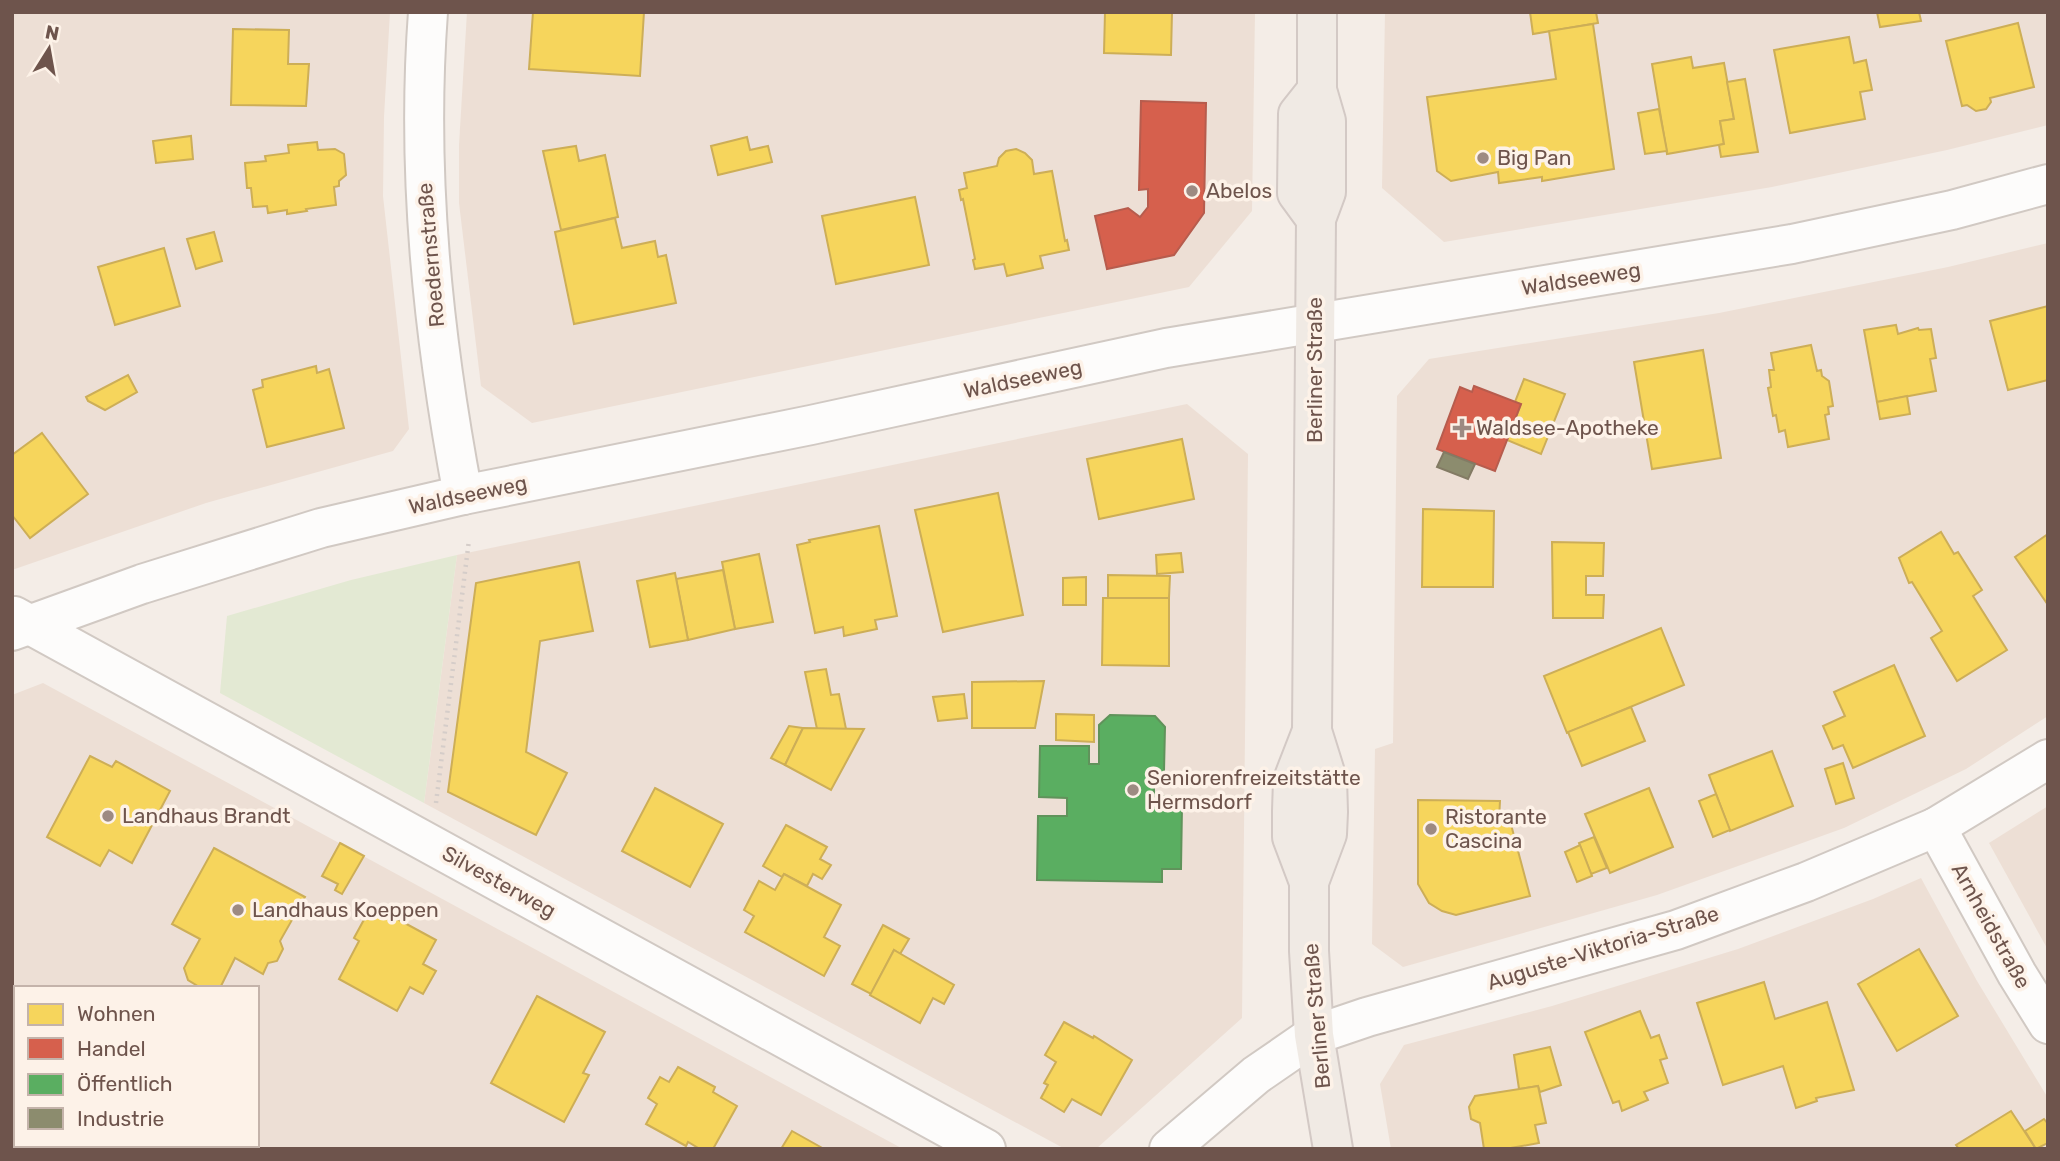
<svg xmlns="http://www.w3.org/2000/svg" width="2060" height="1161" viewBox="0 0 2060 1161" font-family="Rubik,sans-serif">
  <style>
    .residential { fill: #eddfd5 }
    .green { fill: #e3e9d3 }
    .homes { fill: #f6d55c; stroke: #cdae57; stroke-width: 2 }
    .shops { fill: #d6604d; stroke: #b75c4d; stroke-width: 2 }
    .public { fill: #5aae61; stroke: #60935b; stroke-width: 2 }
    .industry { fill: #8c8c6e; stroke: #837b64; stroke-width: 2 }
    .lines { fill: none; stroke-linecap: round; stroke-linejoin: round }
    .minor-casing { stroke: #d1c9c3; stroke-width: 42 }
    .primary-casing { stroke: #d3c9c5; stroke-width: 42 }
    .path { stroke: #d5cdc9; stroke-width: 4.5; stroke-dasharray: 2 5; stroke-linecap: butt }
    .minor { stroke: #fdfcfb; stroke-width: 38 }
    .primary { stroke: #f0eae4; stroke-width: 38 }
    .poi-dot { fill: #9d8a82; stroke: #fdf2e8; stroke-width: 2.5 }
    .labels { text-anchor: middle; stroke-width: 7; stroke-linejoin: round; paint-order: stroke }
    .poi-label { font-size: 21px; fill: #6e544c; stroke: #fdf2e8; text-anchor: start }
    .street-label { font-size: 21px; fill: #6e544c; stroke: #fdf2e8 }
  </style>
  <rect width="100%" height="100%" fill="#f4ede7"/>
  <g class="residential">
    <path d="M12,12H390L384,117L383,196L409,429L393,451L206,503L12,570Z"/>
    <path d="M467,12H1255L1252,211L1189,287L532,423L481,386L459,203V145Z"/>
    <path d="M1385,12H2048V125L1947,150L1772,187L1444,242L1382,188Z"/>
    <path d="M2048,243V716L1966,769L1844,828L1657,895L1403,967L1372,944L1375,749L1393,743L1397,396L1429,359L1719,313L1948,267Z"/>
    <path d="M1187,404L1248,454L1242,1018L1096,1149H1065L424,803L457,555Z"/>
    <path d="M43,683L378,864L903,1149H37L39,1145H257V988H16V1045H12V695Z"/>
    <path d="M2048,806V950L1989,843Z"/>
    <path d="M1921,878L1977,981L2048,1098V1149H1391L1380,1084L1404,1045L1552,1006L1738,949L1873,899Z"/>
  </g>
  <path class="green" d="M457,555L424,803L220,693L227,616L351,580Z"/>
  <g class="homes">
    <path d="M533,12H644L640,76L529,69Z"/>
    <path d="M1105,12H1172L1171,55L1104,53Z"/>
    <path d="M1530,12H1596L1598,23L1533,34Z"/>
    <path d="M1877,12H1919L1921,21L1880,27Z"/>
    <path d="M2018,23L2034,87L1990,98L1991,102L1986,109L1976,111L1967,105L1962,106L1946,41Z"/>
    <path d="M1593,24L1614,169L1542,181V177L1499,183L1498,172L1451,181L1437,171L1427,97L1556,79L1549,31Z"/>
    <path d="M233,29L289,30L288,64H309L306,106L231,105Z"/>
    <path d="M1849,37L1854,63L1866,60L1872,90L1860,92L1865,119L1790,133L1774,50Z"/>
    <path d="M1691,57L1693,68L1724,63L1734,119L1720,121L1724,144L1667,154L1652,64Z"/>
    <path d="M1745,79L1758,152L1721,157L1719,145L1724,144L1720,121L1734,119L1727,82Z"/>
    <path d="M1659,109L1667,151L1645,154L1638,113Z"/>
    <path d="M191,136L193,159L156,163L153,141Z"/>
    <path d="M747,137L750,150L768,146L772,162L718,175L711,146Z"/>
    <path d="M317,142L318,150L335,149L344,154L346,175L339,181V186L334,187L336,205L306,209L307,211L287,214V210L268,213L267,206L253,207L251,188H247L245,163L266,161L265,156L289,153L288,145Z"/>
    <path d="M576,146L579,161L605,155L618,217L561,230L543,151Z"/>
    <path d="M1016,149L1025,153L1032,160L1034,174L1052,171L1065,241L1067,240L1069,250L1040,256L1043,268L1007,276L1004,264L975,269L973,260L975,259L963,199L961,200L959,190L967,188L964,173L997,166L999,158L1006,151Z"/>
    <path d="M915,197L929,265L836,284L822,216Z"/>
    <path d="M615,218L622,248L655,241L658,257L666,255L676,303L574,324L555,232Z"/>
    <path d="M214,232L222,261L196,269L187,239Z"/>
    <path d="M164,248L180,306L115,325L98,267Z"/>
    <path d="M2048,306V380L2008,390L1990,321Z"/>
    <path d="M1896,325L1898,334L1918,328L1919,330L1931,329L1936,358L1930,359L1936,391L1877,402L1864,330Z"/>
    <path d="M1811,345L1817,371L1821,370L1822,376L1829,381L1833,406L1828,407L1829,414L1825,415L1829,439L1788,447L1785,430L1779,432L1776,415L1773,416L1768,388L1771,387L1769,370H1774L1771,353Z"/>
    <path d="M1703,350L1721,458L1652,469L1634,362Z"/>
    <path d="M316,366L317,373L329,369L344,428L267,447L253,390L263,387L262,380Z"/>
    <path d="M128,375L137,392L105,410L88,401L86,397Z"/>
    <path d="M1524,379L1565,394L1541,454L1507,440L1521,404L1515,402Z"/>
    <path d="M1907,396L1910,414L1880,419L1877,402Z"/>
    <path d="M42,433L88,494L30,538L12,515V455Z"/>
    <path d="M1182,439L1194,499L1099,519L1087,459Z"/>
    <path d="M998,493L1023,615L943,632L915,510Z"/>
    <path d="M1423,509L1494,511L1493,587H1422Z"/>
    <path d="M879,526L897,616L875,620L877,629L844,636L843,627L815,633L797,545L810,542L809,540Z"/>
    <path d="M1941,532L1954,554L1958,552L1982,590L1973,596L2007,650L1957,681L1931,638L1942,631L1912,582L1909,583L1899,558Z"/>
    <path d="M2048,534V605L2015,557Z"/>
    <path d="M1552,542L1604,543L1603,576H1586V595H1604L1603,618H1553Z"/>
    <path d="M1181,553L1183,572L1157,574L1156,555Z"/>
    <path d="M759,554L773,622L735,629L722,562Z"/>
    <path d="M579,562L593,631L540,641L526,752L567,773L536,835L448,792L476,583Z"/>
    <path d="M723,570L735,629L688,640L676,579Z"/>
    <path d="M675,573L688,640L650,647L637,581Z"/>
    <path d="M1108,575L1170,576L1169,598H1108Z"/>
    <path d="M1086,577V605H1063V578Z"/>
    <path d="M1103,598H1169V666L1102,665Z"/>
    <path d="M1661,628L1684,685L1567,733L1544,676Z"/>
    <path d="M1894,665L1925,736L1853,768L1843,745L1833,749L1823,726L1845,716L1834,692Z"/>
    <path d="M826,669L831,695L839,694L846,729H817L805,672Z"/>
    <path d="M1044,681L1035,728H972V682Z"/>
    <path d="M964,694L967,718L938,721L933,697Z"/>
    <path d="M1631,707L1645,741L1582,766L1568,732Z"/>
    <path d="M1056,714L1094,715V742L1056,740Z"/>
    <path d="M789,726L803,728L785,765L771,758Z"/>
    <path d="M803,728L864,729L831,790L785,765Z"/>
    <path d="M1772,751L1793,806L1730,831L1709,775Z"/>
    <path d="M90,756L112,767L116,761L170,791L132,863L109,850L100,866L47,837Z"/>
    <path d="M1843,763L1854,798L1836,804L1825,769Z"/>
    <path d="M655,788L723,824L690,887L622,851Z"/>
    <path d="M1649,788L1673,847L1610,873L1585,814Z"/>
    <path d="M1716,794L1730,830L1713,837L1699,801Z"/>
    <path d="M1418,800L1500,801L1499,820L1509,817L1530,896L1456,915L1442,911L1429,903L1418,884Z"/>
    <path d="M786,825L827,847L820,859L831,865L822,879L813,874L807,886L784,874L782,877L763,866Z"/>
    <path d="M1594,837L1607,868L1591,874L1579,843Z"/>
    <path d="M340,843L364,856L342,894L335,890L338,884L322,876Z"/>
    <path d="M1580,845L1592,876L1577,882L1565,852Z"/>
    <path d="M214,848L305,897L280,941L283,949L277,961L268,963L263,974L235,958L220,988H201L188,980L184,968L200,939L172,924Z"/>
    <path d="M784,874L841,905L824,937L840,946L824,976L745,932L754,916L744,910L759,881L775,890Z"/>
    <path d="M377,908L436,940L423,964L436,971L423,994L410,987L397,1011L339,979L359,941L354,938L366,916L371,919Z"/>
    <path d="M883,925L909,939L900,954L894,950L871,994L852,984Z"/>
    <path d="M1919,949L1958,1016L1897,1051L1858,984Z"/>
    <path d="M894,950L954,985L944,1004L933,998L920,1023L870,995Z"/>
    <path d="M1764,982L1775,1019L1827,1002L1854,1090L1816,1098L1817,1101L1796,1108L1783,1066L1723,1085L1697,1003Z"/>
    <path d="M537,996L605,1032L583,1073L589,1075L564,1122L491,1083Z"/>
    <path d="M1640,1011L1651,1038L1659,1035L1667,1058L1660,1060L1668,1083L1644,1092L1648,1100L1622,1111L1619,1101L1613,1103L1585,1032Z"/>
    <path d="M1064,1022L1093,1038L1094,1036L1132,1060L1101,1115L1072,1099L1064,1112L1041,1098L1048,1085L1044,1083L1056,1062L1045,1055Z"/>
    <path d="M1550,1047L1561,1085L1540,1092L1538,1086L1519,1089L1514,1055Z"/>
    <path d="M678,1067L715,1087L713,1092L737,1106L713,1149H700L688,1142L686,1146L646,1124L657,1104L648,1098L660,1077L669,1082Z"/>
    <path d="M1538,1086L1546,1123L1535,1125L1539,1143L1505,1149H1484L1480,1123L1471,1119L1469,1107L1475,1096Z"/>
    <path d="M2011,1111L2036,1149H1959L1956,1145Z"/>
    <path d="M2044,1119L2048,1124V1143L2036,1149L2025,1131Z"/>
    <path d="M792,1131L824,1149H781Z"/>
  </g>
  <g class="shops">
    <path d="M1141,101L1206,103L1204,213L1174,255L1107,269L1095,216L1128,208L1140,217L1148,207V189L1139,190Z"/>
    <path d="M1474,386L1521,404L1495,471L1437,449L1460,387L1472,392Z"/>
  </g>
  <path class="public" d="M1110,715L1155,716L1165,727L1164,771L1154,781V796H1171L1182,806L1181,869H1162V882L1037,880L1038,816H1067V798L1039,797L1040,746H1089V764H1099V725Z"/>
  <path class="industry" d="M1444,452L1475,464L1468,479L1437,467Z"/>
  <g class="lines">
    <defs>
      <g id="minor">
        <path d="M428,12C416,174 433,336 463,495"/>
        <path d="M14,616L986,1149"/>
        <path d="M12,631L142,584L321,528L463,495L811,425L1166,348L1792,244L1952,210L2048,184"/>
        <path d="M1936,827L2017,974L2048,1024"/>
        <path d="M1169,1149L1256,1075L1314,1035L1367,1017L1676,930L1806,882L1936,827L2048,759"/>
      </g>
      <g id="primary">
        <path d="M1317,12V90L1326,121V192L1316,219L1312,731L1327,779L1328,812L1327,834L1309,882V951L1314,1035L1333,1149"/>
        <path d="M1316,219L1297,193L1298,114L1317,90"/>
        <path d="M1309,882L1292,837V811L1293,780L1312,731"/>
      </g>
    </defs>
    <use href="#minor" class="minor-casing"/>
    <use href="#primary" class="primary-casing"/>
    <path class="path" d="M436,803L469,540"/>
    <use href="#minor" class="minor"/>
    <use href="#primary" class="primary"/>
  </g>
  <g class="poi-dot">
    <circle cx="1483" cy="158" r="7"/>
    <circle cx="1192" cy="191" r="7"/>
    <path d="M1458.5 417.5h7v7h7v7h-7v7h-7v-7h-7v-7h7z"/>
    <circle cx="1133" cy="790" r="7"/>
    <circle cx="108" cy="816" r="7"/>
    <circle cx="1431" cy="829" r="7"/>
    <circle cx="238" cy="910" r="7"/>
  </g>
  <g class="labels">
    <g class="poi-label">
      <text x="1497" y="165">Big Pan</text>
      <text x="1206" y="198">Abelos</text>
      <text x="1476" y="435">Waldsee-Apotheke</text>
      <text x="1147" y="785">Seniorenfreizeitstätte<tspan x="1147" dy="24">Hermsdorf</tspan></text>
      <text x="122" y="823">Landhaus Brandt</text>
      <text x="1445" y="824">Ristorante<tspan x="1445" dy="24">Cascina</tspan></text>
      <text x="252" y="917">Landhaus Koeppen</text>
    </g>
    <g class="street-label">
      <text transform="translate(431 255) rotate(-95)" y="7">Roedernstraße</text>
      <text transform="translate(1581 279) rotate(-9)" y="7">Waldseeweg</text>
      <text transform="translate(1315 370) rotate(-90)" y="7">Berliner Straße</text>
      <text transform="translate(1023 379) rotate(-12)" y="7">Waldseeweg</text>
      <text transform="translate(468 495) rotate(-12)" y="7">Waldseeweg</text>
      <text transform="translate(499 882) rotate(29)" y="7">Silvesterweg</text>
      <text transform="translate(1991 926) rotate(61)" y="7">Arnheidstraße</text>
      <text transform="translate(1603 948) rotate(-17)" y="7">Auguste-Viktoria-Straße</text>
      <text transform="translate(1317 1016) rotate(-95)" y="7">Berliner Straße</text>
    </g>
  </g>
  <rect width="2060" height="1161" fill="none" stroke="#6e544c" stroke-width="28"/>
  <rect x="14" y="986" width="245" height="161" fill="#fdf2e8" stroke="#c4b3aa" stroke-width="2"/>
  <rect x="28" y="1004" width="35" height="21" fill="#f6d55c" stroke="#c4b3aa" stroke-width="2"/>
  <text x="77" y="1021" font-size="21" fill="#6e544c">Wohnen</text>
  <rect x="28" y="1038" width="35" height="21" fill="#d6604d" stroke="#c4b3aa" stroke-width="2"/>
  <text x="77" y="1056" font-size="21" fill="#6e544c">Handel</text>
  <rect x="28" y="1074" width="35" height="21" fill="#5aae61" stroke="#c4b3aa" stroke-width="2"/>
  <text x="77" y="1091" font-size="21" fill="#6e544c">Öffentlich</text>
  <rect x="28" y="1108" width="35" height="21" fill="#8c8c6e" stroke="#c4b3aa" stroke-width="2"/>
  <text x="77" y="1126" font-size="21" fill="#6e544c">Industrie</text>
  <g transform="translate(49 49) rotate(11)" stroke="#fdf2e8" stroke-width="5" paint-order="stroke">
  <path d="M0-5L12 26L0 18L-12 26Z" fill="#6e544c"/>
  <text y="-10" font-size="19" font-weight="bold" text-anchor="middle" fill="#6e544c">N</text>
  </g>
</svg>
